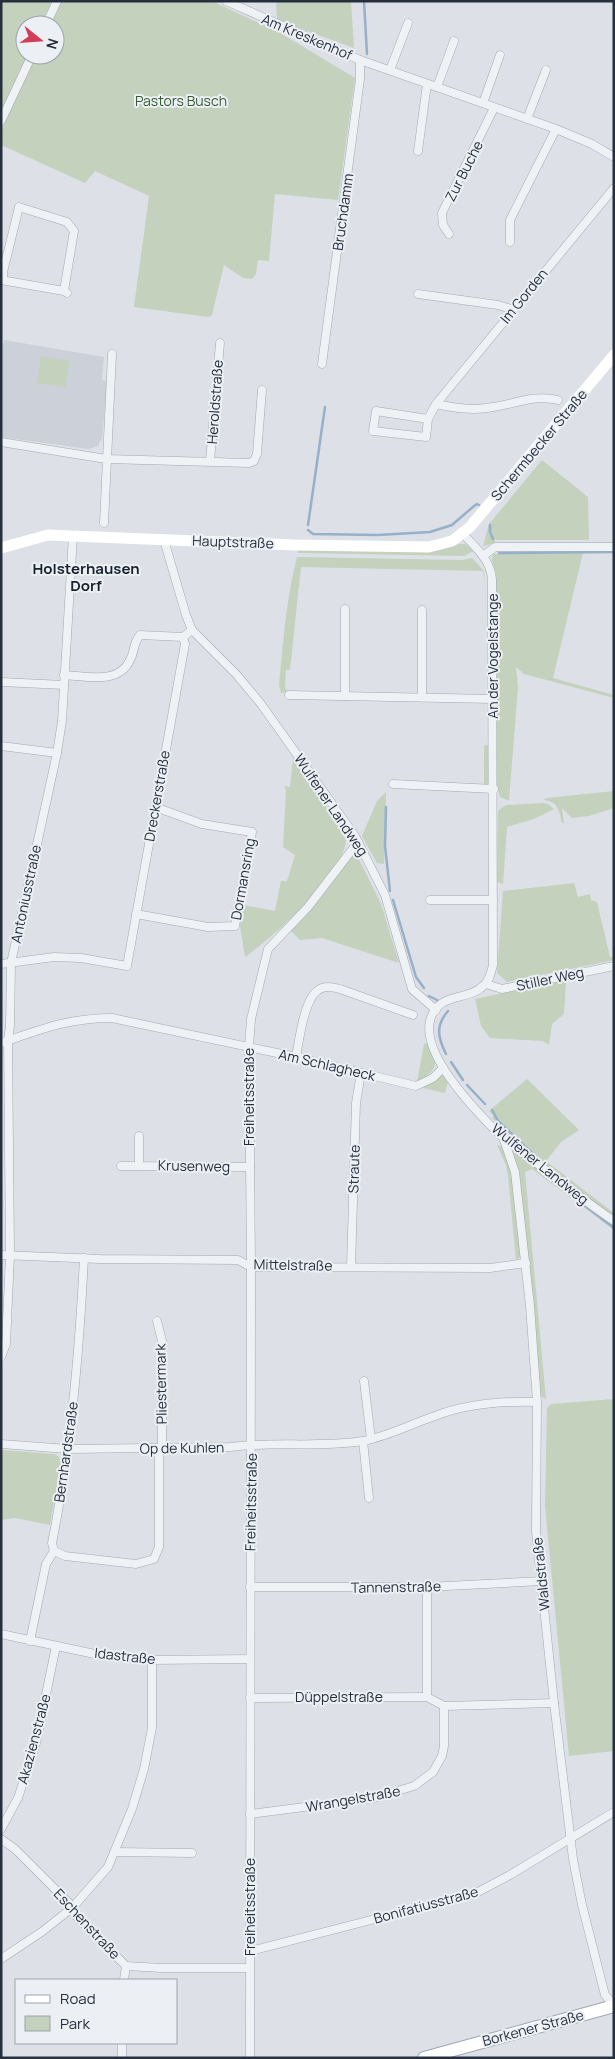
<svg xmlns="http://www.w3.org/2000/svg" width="615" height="2059" viewBox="0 0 615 2059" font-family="Manrope,sans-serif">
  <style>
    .built { fill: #cbd0d9 }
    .green { fill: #c3d1bd }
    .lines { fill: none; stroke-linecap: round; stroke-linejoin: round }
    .stream { stroke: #96b0c9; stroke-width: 2.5 }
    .street-casing { stroke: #a2a8b1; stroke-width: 9 }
    .primary-casing { stroke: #9ca6b3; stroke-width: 14 }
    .street { stroke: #eff2f5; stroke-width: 8 }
    .secondary { stroke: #fff; stroke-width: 11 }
    .primary { stroke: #fff; stroke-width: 12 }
    .labels { text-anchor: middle; stroke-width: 4; stroke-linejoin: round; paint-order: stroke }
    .street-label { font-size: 14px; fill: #262f3e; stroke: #ecf0f5 }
    .park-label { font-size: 14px; fill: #3b5a33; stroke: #ecf0f5 }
    .neighbourhood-label { font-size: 15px; font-weight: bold; fill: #18212f; stroke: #ecf0f5 }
  </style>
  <rect width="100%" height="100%" fill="#dde1e7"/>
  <path class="built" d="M4,340L104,357L102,380L106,381L107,384L102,438L98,446L89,449L1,437V343H4Z"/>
  <g class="green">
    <path d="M1,1H52L41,25H25V55H28L1,113Z"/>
    <path d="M60,1H212L282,34L355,78L338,200L275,194L269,261L258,260L256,274L252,279L243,278L224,265L212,315L208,317L134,307L149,196L95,171L85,183L1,145V131L36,55H55V25H50Z"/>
    <path d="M276,1H351L354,48L277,20Z"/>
    <path d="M41,356L70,361L65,387L37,383Z"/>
    <path d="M542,460L588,497L589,540H497L495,539V543L483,546L489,524Z"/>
    <path d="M459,544H465L473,551L464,556L298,553V550L451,547Z"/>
    <path d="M583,553L553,678L614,695V698L524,674L516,667L518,687L509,801L500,797L496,783V573L492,560L493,554Z"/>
    <path d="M297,557L462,560L472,558L484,571L485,586L483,571L301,567L290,670H286L285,688L289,692L281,693L279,686C283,642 286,600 297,557Z"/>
    <path d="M484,745L490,746V783L484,786Z"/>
    <path d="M293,758L346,837C348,872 273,937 245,957L240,926L243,905L275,911L281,881H287L295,855L283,847L286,790L284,786L290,787Z"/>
    <path d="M614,791V808L589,816L572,818L562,808L564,823H562C559,810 558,801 543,800L547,798Z"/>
    <path d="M386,792L384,864L377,863L362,836L377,801Z"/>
    <path d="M544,803L548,804L554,809L534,819L507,827L503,884L497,882L498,811L506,805Z"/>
    <path d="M351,853H356L381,904L399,963L322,938L300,940L290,930Z"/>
    <path d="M574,883L578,897L590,894L591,900L597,902L610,957H614V960L507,982L497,973L503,891Z"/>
    <path d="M564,980L566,983L564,1014L552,1024L549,1045L543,1041L490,1038L481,1026L475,999Z"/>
    <path d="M428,1043C433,1054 440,1064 430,1073C426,1077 423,1080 417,1082L424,1044Z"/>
    <path d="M440,1073L449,1078L445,1093L423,1088Z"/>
    <path d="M527,1079L579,1130L561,1142L546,1161L614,1213V1218L553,1172L492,1118L494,1116L489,1111Z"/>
    <path d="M508,1144L614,1225V1230L532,1169L525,1172L546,1399L540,1396L533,1314Z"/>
    <path d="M497,1145L503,1146L512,1174L521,1256L516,1260L508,1176L506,1165Z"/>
    <path d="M614,1399V1751L569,1756L545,1506L547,1408L551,1404Z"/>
    <path d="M1,1450L54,1454L59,1457L61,1462L50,1525L15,1518L1,1520Z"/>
  </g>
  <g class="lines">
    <g class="stream">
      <path d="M364,1L367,54"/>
      <path d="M308,525L325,407"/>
      <path d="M490,525V532L493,539"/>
      <path d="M308,530L313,534L378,535L430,532L452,525L474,506L477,504L479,505"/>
      <path d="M499,553L614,552"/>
      <path d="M386,807L385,846L390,891"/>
      <path d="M393,900L416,977L424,988"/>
      <path d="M429,996L437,1000"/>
      <path d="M446,1054C438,1038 435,1026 448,1011"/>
      <path d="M451,1062L463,1080"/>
      <path d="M467,1085L485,1104"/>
      <path d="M492,1110L498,1121L534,1155"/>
      <path d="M533,1165L614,1228"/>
    </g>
    <defs>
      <g id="street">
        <path d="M226,1L360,60L556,129L592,144L614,157"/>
        <path d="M46,25L57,1"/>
        <path d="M390,70L408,23"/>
        <path d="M437,87L454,41"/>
        <path d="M483,103L500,55"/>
        <path d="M527,119L546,70"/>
        <path d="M1,121L32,55"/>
        <path d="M418,151L427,84"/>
        <path d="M449,234L443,225L442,213L494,108"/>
        <path d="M510,242V220L556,129"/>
        <path d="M1,280L64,291L67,293"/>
        <path d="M3,280V272L19,207L67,222L74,231L64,291"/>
        <path d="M418,294L498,305L514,310"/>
        <path d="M322,364L360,79V60"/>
        <path d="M436,404C455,408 474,411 493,407C515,404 535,394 558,400"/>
        <path d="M428,419L376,411L373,431L426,437L428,419L436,404L614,188"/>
        <path d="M1,442L106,459L249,463L254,461L257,454L262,390"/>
        <path d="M210,461L220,343"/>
        <path d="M104,523L112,354"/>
        <path d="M463,534C476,548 491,560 492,580L493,965C491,972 490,980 484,985C469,1002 437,991 430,1021C422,1055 474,1109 496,1131C508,1143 522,1152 535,1162C561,1182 587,1203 614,1221"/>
        <path d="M164,540L186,615L192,630L236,674L261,704L355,836L385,895L412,989L436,1010"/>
        <path d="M483,556L495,547H614"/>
        <path d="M422,610V697"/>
        <path d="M64,675C86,676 119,685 130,660C135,651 133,643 140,635L183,637"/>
        <path d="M1,682L64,685"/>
        <path d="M289,695L493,699"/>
        <path d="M345,696V609"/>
        <path d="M1,746L57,753"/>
        <path d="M393,784L494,789"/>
        <path d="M430,900H493"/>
        <path d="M136,914L208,927L235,926L252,832L202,824L155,807"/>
        <path d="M1,964L54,957L81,958L127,966L185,644L183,637L192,630"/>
        <path d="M486,984L502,989L614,966"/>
        <path d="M1,1043C42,1029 69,1018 112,1018L296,1057L416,1086L433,1078L443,1068"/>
        <path d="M296,1057C299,1041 304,1001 317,991C324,985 332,987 340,989L413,1015"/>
        <path d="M139,1136V1165"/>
        <path d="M503,1137L515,1172L530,1306L537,1402L536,1531L554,1703L573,1859L582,1905L605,1995L614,2005"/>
        <path d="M121,1166L250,1167"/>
        <path d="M1,1255L100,1259L238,1260L251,1267L490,1268L526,1263"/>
        <path d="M351,1266L356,1103L361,1073"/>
        <path d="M157,1321L162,1341V1448"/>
        <path d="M1,1357L6,1344L10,1255L8,1040L10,1026L11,963L57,753L62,721L73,535"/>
        <path d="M364,1381L371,1439"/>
        <path d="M363,1441L369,1498"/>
        <path d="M1,1444L68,1449L230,1447C274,1441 319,1448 363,1441C389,1436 411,1424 435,1416C466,1404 504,1401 537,1402"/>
        <path d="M54,1551L52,1543C71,1449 79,1354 84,1258"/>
        <path d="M54,1551L65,1556L136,1564L154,1559L159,1547V1448"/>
        <path d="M250,1587H427L542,1581"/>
        <path d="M427,1587V1697"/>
        <path d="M1,1634L104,1656L152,1660L250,1659"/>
        <path d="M30,1641L46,1564L54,1551"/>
        <path d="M250,1698L427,1697L444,1706V1746L442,1756L433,1772L414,1786L374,1798L250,1814"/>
        <path d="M444,1706L554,1703"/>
        <path d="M1,1829L18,1798L36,1743L56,1646"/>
        <path d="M1,1839L15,1849L73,1907L76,1916L126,1966L162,1968H249"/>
        <path d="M115,1852L192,1853"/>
        <path d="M251,1951L476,1893L510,1875L614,1812"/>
        <path d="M1,1959L43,1931L73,1907L108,1867L132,1809L144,1769L152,1728V1660"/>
        <path d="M124,1980L126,1966"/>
        <path d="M122,2058V2043"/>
        <path d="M250,2058L251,1267L249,1047L251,1019L268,949L308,907L358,842"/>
      </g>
      <path id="primary" d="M424,2058L614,2006"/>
    </defs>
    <use href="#street" class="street-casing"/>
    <use href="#primary" class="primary-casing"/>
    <use href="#street" class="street"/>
    <path class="secondary" d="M1,548L48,535L295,545L429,547L452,541L470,527L614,355"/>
    <use href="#primary" class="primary"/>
  </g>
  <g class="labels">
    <g class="street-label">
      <text transform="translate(307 37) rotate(23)" y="5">Am Kreskenhof</text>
      <text transform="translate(464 171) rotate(-63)" y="5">Zur Buche</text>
      <text transform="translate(343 212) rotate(-82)" y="5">Bruchdamm</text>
      <text transform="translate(524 296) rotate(-51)" y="5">Im Gorden</text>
      <text transform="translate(215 402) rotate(-86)" y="5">Heroldstraße</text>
      <text transform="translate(539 445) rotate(-50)" y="5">Schermbecker Straße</text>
      <text transform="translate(233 542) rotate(2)" y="5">Hauptstraße</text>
      <text transform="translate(493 656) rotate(-90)" y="5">An der Vogelstange</text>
      <text transform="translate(157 796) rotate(-80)" y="5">Dreckerstraße</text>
      <text transform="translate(331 805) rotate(56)" y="5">Wulfener Landweg</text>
      <text transform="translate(243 879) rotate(-80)" y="5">Dormansring</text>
      <text transform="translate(26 894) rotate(-78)" y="5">Antoniusstraße</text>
      <text transform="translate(550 979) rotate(-12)" y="5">Stiller Weg</text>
      <text transform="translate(327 1065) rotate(13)" y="5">Am Schlagheck</text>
      <text transform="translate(249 1097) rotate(-90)" y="5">Freiheitsstraße</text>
      <text transform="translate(540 1164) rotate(39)" y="5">Wulfener Landweg</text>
      <text transform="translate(194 1166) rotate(1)" y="5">Krusenweg</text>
      <text transform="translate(354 1169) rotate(-88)" y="5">Straute</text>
      <text transform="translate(293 1265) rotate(1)" y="5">Mittelstraße</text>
      <text transform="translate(161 1384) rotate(-91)" y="5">Pliestermark</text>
      <text transform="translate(182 1448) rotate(-1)" y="5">Op de Kuhlen</text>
      <text transform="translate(66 1452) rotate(-82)" y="5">Bernhardstraße</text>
      <text transform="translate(251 1502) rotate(-89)" y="5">Freiheitsstraße</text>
      <text transform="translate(541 1574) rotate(-96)" y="5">Waldstraße</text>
      <text transform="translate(396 1587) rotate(-1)" y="5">Tannenstraße</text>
      <text transform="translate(125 1656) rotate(6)" y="5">Idastraße</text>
      <text x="339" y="1702">Düppelstraße</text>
      <text transform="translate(34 1739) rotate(-75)" y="5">Akazienstraße</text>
      <text transform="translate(353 1799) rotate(-10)" y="5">Wrangelstraße</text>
      <text transform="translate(426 1905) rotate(-15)" y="5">Bonifatiusstraße</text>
      <text transform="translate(250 1907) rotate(-90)" y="5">Freiheitsstraße</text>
      <text transform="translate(87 1924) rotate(47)" y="5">Eschenstraße</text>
      <text transform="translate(533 2028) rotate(-15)" y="5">Borkener Straße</text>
    </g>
    <g class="park-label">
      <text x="181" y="106">Pastors Busch</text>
    </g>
    <g class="neighbourhood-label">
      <text x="86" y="574">Holsterhausen<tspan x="86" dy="17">Dorf</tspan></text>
    </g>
  </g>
  <rect width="615" height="2059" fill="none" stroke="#262f3e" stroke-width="5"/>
  <rect x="15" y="1979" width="162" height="65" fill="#ecf0f5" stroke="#9da3ac"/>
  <rect x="25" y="1995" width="25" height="8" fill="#ffffff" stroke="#9da3ac"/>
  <text x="60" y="2004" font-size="15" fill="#262f3e">Road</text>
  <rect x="25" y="2016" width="25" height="15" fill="#c3d1bd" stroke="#9da3ac"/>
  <text x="60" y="2029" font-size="15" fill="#262f3e">Park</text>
  <g transform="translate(40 40) rotate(107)"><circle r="24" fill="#ecf0f5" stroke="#9da3ac"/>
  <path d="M0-4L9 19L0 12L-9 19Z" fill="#d23c57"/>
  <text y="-8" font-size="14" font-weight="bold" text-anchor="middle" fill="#262f3e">N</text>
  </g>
</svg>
